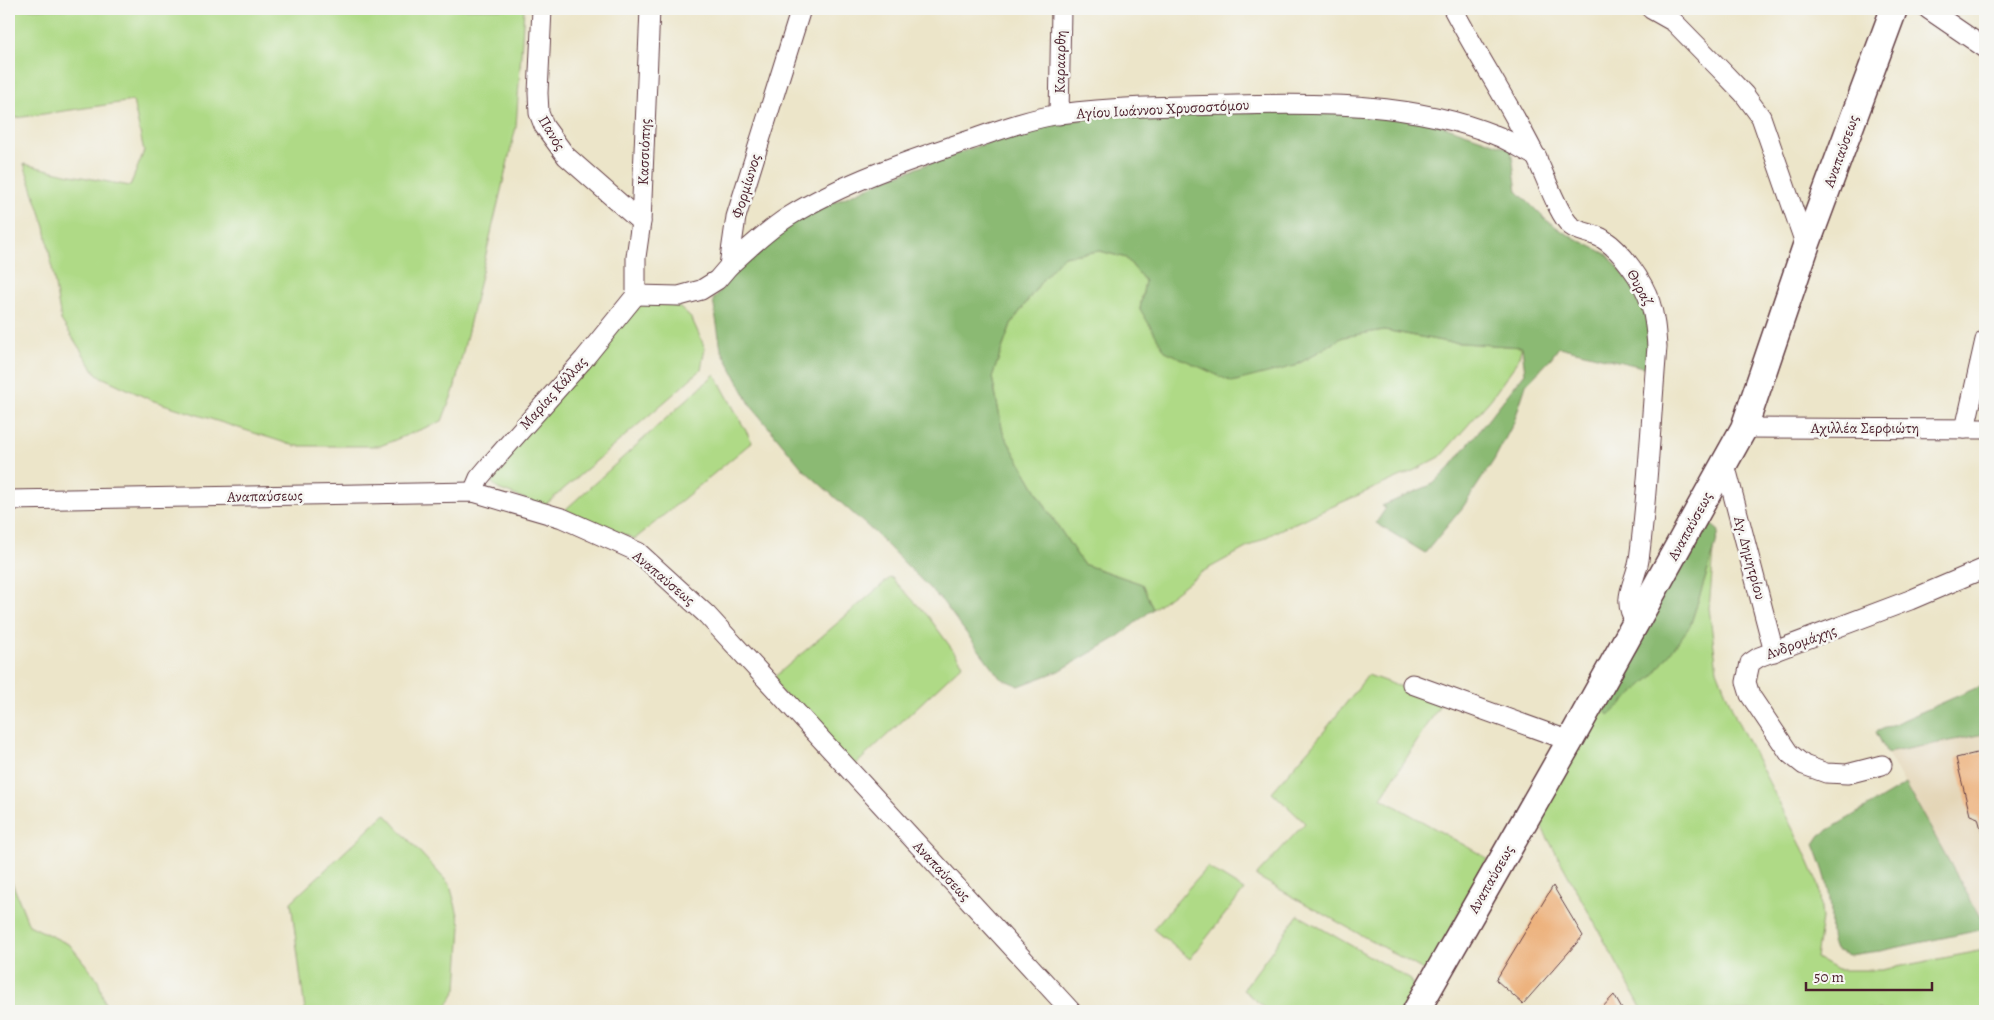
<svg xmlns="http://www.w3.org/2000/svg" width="1994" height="1020" viewBox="0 0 1994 1020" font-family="Alegreya,serif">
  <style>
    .built { fill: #e4d6b7 }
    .green { fill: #afda86; stroke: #7c7c58 }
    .forest { fill: #8bba73; stroke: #6a6c4f }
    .building { fill: #edb27e }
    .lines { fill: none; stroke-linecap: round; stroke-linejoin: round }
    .street-casing { stroke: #623d43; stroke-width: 21 }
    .secondary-casing { stroke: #623d43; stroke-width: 29 }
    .street { stroke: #fff; stroke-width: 19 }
    .secondary { stroke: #fff; stroke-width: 26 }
    .labels { text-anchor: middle; stroke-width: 5; stroke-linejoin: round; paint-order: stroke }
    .street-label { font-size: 15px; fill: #4a1f2b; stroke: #f6f6f2 }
  </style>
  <rect width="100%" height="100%" fill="#f6f6f2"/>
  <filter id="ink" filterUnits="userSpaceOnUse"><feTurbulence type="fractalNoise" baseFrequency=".02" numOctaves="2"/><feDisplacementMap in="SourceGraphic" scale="10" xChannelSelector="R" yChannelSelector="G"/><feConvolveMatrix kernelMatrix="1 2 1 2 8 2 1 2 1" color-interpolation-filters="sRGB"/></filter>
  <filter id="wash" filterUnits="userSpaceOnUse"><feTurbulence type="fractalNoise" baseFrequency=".0096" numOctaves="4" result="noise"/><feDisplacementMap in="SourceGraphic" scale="20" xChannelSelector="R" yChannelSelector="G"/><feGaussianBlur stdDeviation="1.12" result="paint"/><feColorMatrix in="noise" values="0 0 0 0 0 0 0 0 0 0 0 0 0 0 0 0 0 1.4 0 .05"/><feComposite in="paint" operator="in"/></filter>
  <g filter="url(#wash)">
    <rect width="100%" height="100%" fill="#ece5c9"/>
    <path class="built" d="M1985,734V916L1981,917L1887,753Z"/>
    <g class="green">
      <path d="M9,9H524L516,127L454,390L442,421L380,446H295L151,400L97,375L61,320L45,227L24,164L66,174L130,186L144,151L133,101L9,119Z"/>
      <path d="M1100,251L1126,258L1145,281L1140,309L1295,366L1343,337L1384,330L1447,342L1522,347L1517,362L1491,399L1440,457L1413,471L1279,530L1202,572L1153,609L1142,584L1083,564L1048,511L1003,433L992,377L1011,324L1043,279L1063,256Z"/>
      <path d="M644,302H665L680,308L692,319L705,348L701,369L676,392L544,506L498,489L488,478L631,311Z"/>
      <path d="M715,374L752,442L635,539L565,510Z"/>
      <path d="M1714,551L1709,608L1717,670L1736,718L1803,849L1819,886L1822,919L1816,958L1837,970H1881L1985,950V1011H1643L1536,817L1598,704L1609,715L1690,626Z"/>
      <path d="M891,577L928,616L963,664L852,768L771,680Z"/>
      <path d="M1368,675L1442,702L1381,798L1487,858L1445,940L1425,971L1256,876L1305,823L1272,792L1322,734Z"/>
      <path d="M385,814L450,885L461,926L457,989L443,1011H305L291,902Z"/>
      <path d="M1207,867L1244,890L1190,959L1153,929Z"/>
      <path d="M9,875L29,925L70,945L98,980L107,1011H9Z"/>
      <path d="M1298,915L1411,980L1414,991L1406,1011H1269L1243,990Z"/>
    </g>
    <g class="forest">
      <path d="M1323,110L1427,120L1511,149L1517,191L1546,220L1565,233L1608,255L1640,295L1649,327L1651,369L1559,347L1548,362L1526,385L1514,422L1494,460L1463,507L1425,553L1376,523L1386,508L1382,506L1433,484L1451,466L1525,373L1522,347L1447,342L1384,330L1343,337L1295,366L1232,382L1165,351L1140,309L1145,281L1126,258L1100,251L1064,256L1043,279L1011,324L992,377L1003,433L1048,511L1083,564L1142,584L1153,609L1116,638L1061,670L1019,686L1000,678L943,602L875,533L803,469L751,406L721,349L713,300L732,276L790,222L889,178L1034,126L1115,115Z"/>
      <path d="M1703,518L1719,531L1714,551L1690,626L1653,676L1609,715L1598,704Z"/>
      <path d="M1985,684V734L1887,753L1876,732Z"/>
      <path d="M1906,784L1980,917L1985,916V929L1880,951L1849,955L1835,950C1827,932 1833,918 1830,900C1828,880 1821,863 1814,844L1820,835Z"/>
    </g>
    <g id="blocks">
      <g class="building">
        <path d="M1985,751V844L1978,818L1970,815L1956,758Z"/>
        <path d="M1553,886L1583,936L1523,1004L1496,980Z"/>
        <path d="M1614,995L1623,1011H1599Z"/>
      </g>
    </g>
  </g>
  <g filter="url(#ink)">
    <use href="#blocks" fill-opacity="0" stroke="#623d43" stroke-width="1"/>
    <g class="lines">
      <defs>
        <g id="street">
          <path d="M542,9L538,93L539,113L544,126L566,156L641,222"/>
          <path d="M1453,9C1479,58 1510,105 1535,155C1544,172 1558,215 1571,226C1580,233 1594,233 1603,239C1622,251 1643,281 1650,302C1655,317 1656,332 1657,347C1651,418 1648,490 1639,560C1635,584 1620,599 1636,622"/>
          <path d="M1651,9L1674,22L1721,70L1744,94L1761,117L1806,246"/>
          <path d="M1928,9L1985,48"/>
          <path d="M1059,115L1061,9"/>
          <path d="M729,266C748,249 766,231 788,217C842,183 910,160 970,140C999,130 1029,119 1060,114C1119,106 1178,106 1236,105C1323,103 1413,102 1495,135C1509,140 1523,150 1537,157"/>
          <path d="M636,295L679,296L701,290L717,280L729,266L736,217L801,9"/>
          <path d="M636,295V257L641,222L650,9"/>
          <path d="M1744,428L1985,429"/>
          <path d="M1965,429L1985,340"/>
          <path d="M1725,464L1774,652"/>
          <path d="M473,492L479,478L490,465L584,359L636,295"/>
          <path d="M9,500L473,492L562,518L638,552L707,615L1071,1011"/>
          <path d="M1412,684L1570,741"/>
          <path d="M1882,765L1847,774L1826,773L1804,765L1789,753L1750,695L1746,682L1750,663L1759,657L1910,600L1985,568"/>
        </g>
        <path id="secondary" d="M1416,1011L1570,741L1744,428L1806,246L1894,9"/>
      </defs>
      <use href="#street" class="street-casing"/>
      <use href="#secondary" class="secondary-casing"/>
      <use href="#street" class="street"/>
      <use href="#secondary" class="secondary"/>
    </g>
  </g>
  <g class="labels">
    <g class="street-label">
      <text transform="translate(1060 62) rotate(-89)" y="5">Καρααρθη</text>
      <text transform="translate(1163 109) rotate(-3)" y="5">Αγίου Ιωάννου Χρυσοστόμου</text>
      <text transform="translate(552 133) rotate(59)" y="5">Πανός</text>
      <text transform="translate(1841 151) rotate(-70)" y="5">Αναπαύσεως</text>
      <text transform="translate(644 152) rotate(-88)" y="5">Κασσιόπης</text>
      <text transform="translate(746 186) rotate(-73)" y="5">Φορμίωνος</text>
      <text transform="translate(1640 287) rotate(62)" y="5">Θυραζ</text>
      <text transform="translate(553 393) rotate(-48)" y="5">Μαρίας Κάλλας</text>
      <text x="1865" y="433">Αχιλλέα Σερφιώτη</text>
      <text transform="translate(265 496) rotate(-1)" y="5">Αναπαύσεως</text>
      <text transform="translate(1690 526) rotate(-61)" y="5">Αναπαύσεως</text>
      <text transform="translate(1750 558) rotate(75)" y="5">Αγ. Δημητρίου</text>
      <text transform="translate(664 578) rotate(40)" y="5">Αναπαύσεως</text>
      <text transform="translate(1801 642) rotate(-20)" y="5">Ανδρομάχης</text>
      <text transform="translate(942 871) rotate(47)" y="5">Αναπαύσεως</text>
      <text transform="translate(1491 879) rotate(-60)" y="5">Αναπαύσεως</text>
    </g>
  </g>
  <rect width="1994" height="1020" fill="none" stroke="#f6f6f2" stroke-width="30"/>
  <path d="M1806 982v8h126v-8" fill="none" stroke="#4a1f2b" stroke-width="2.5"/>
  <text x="1814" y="982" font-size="15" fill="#4a1f2b" stroke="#f6f6f2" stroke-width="4" paint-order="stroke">50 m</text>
</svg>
